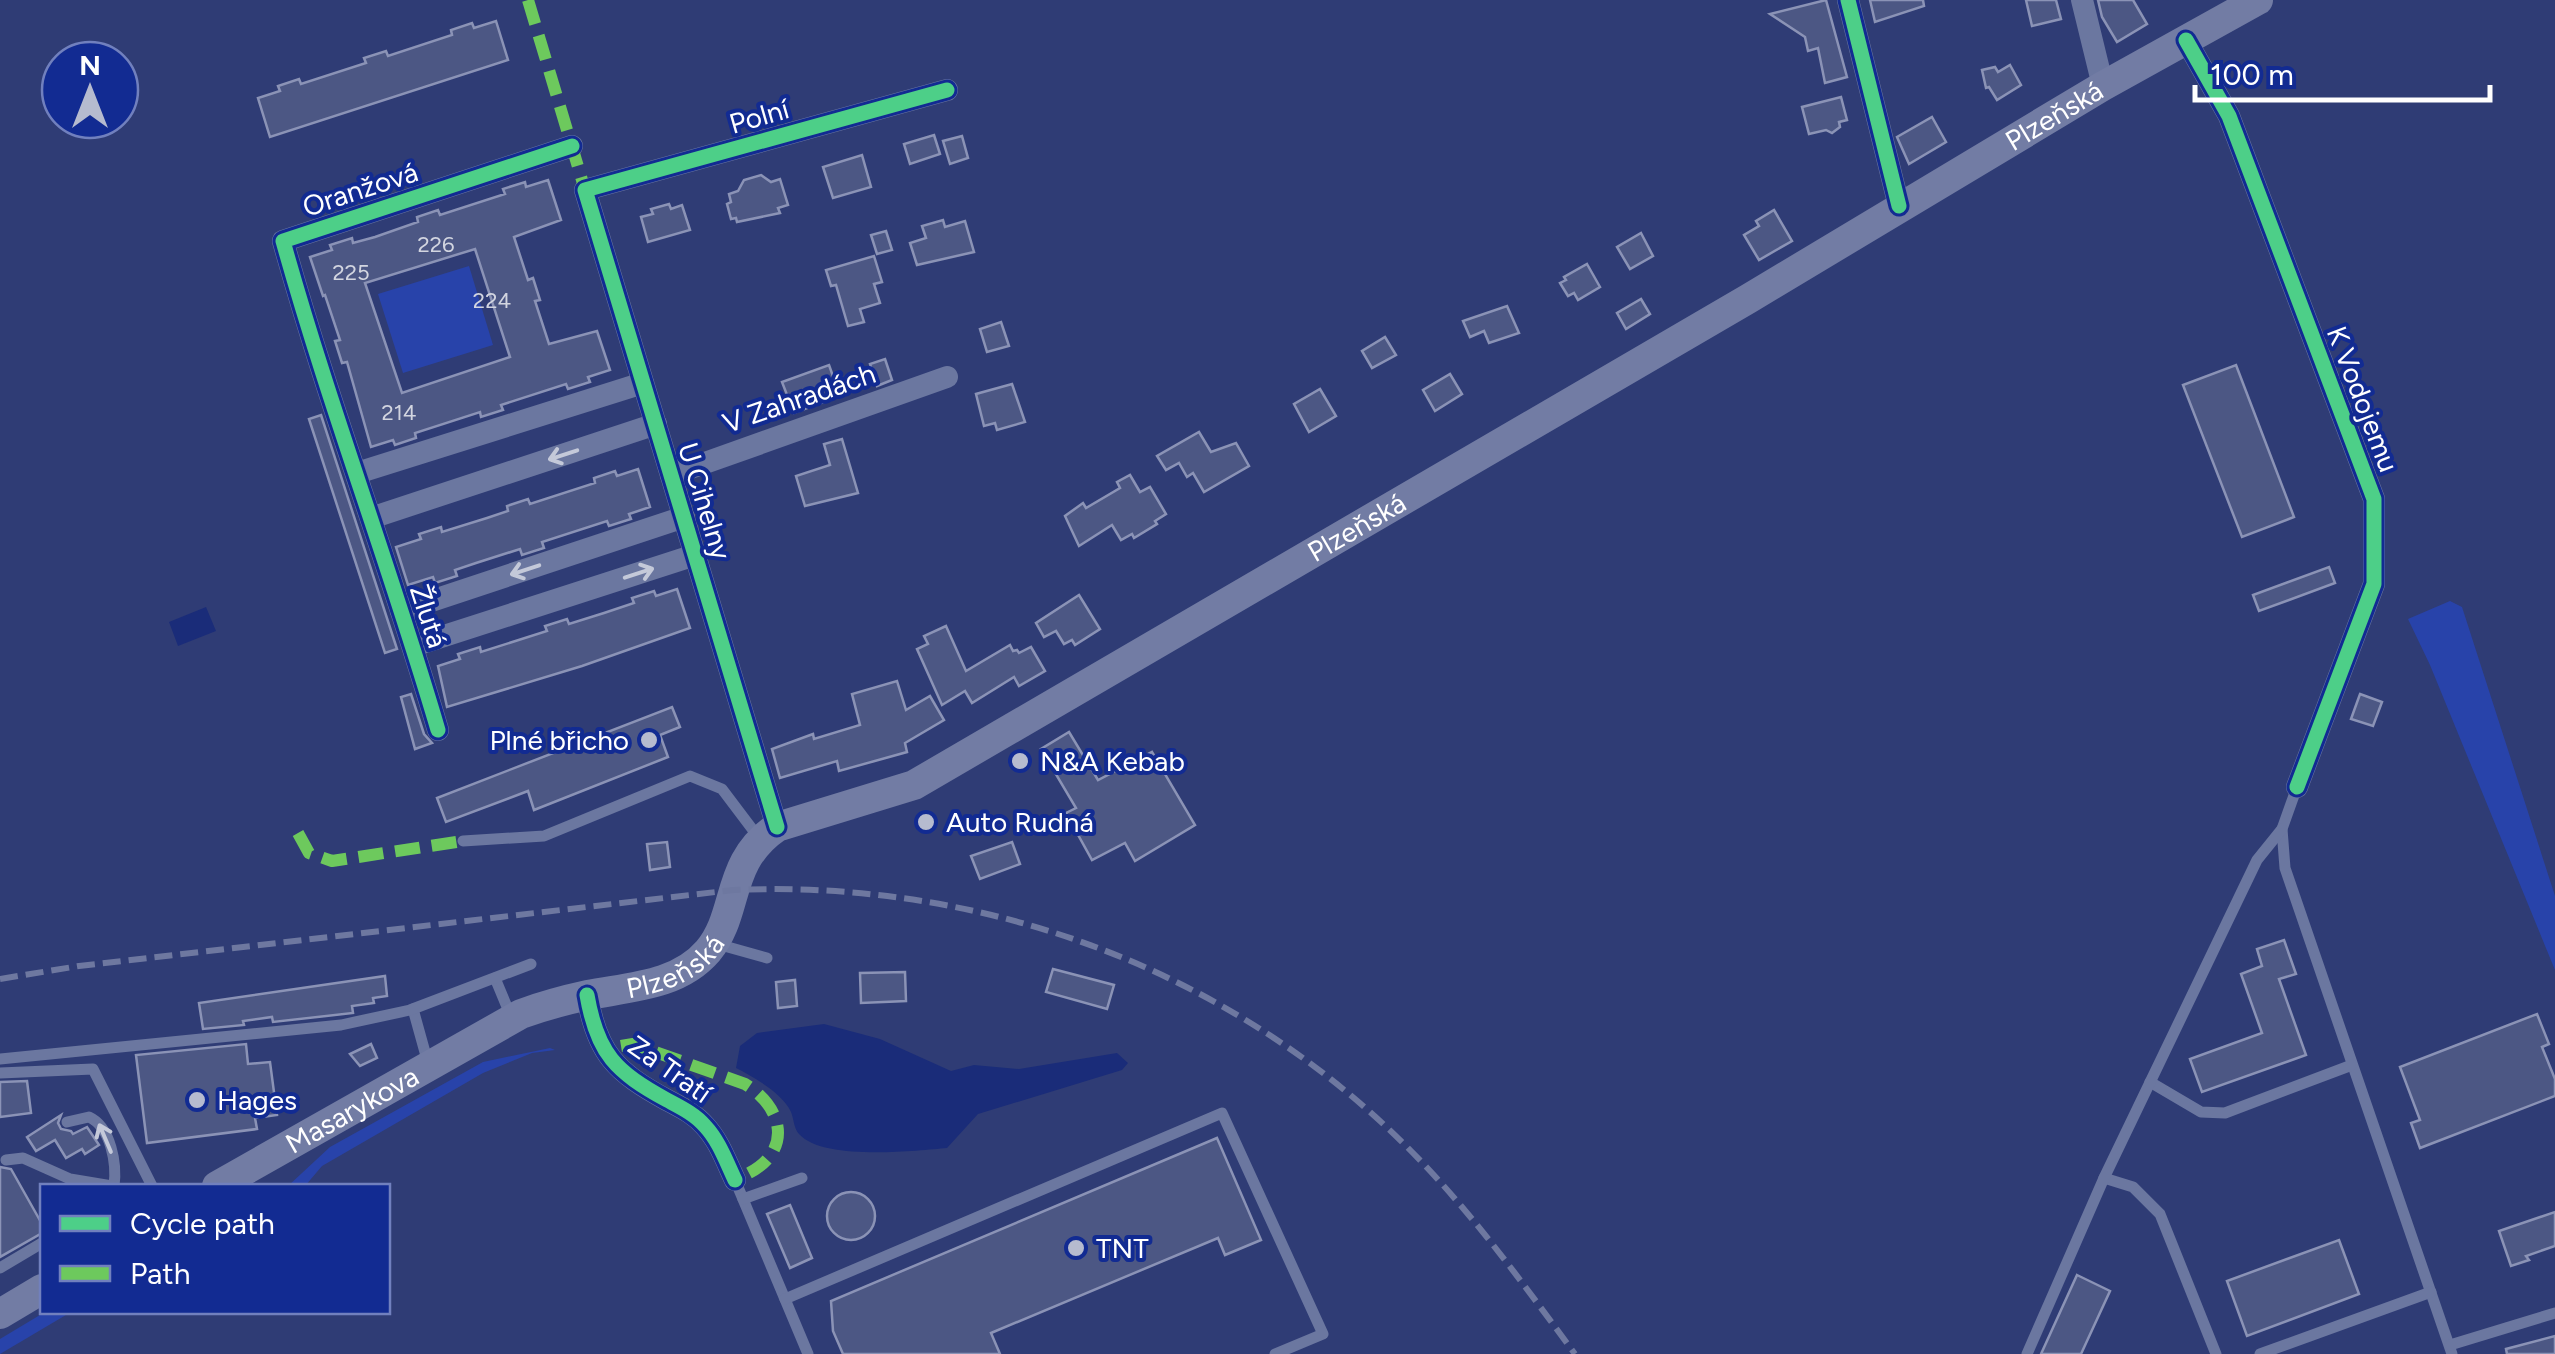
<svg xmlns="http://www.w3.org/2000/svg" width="2555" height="1354" viewBox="0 0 2555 1354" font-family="Figtree,sans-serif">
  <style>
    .green { fill: #2843aa }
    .water { fill: #1a2c79 }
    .building { fill: #4c5784; stroke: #8b93b6; stroke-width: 2.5; fill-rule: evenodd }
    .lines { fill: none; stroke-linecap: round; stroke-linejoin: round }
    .lane { stroke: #6b77a0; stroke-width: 11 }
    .street { stroke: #6b77a0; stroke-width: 22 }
    .secondary { stroke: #727ca4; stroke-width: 30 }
    .rail { stroke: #6e78a0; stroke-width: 6; stroke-dasharray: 18 8; stroke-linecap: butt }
    .quiet { stroke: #6dc95d; stroke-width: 12; stroke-dasharray: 25 12; stroke-linecap: butt }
    .cycleway-casing { stroke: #122b92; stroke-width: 21 }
    .cycleway { stroke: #4dcf88; stroke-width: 15 }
    .oneway { stroke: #c4c9d9 }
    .poi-dot { fill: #b6bbcf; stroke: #122b92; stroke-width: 4 }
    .labels { text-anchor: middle; stroke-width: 8; stroke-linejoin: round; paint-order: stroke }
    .number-label { font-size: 22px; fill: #d2d5e0 }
    .street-label { font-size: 28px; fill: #fff; stroke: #122b92 }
    .poi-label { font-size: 28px; fill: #fff; stroke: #122b92; text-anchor: start }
  </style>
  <rect width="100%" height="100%" fill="#2f3c75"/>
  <g class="green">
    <path d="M469,266L493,345L403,373L378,294Z"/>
    <path d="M2450,601L2462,607L2555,896V970L2430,665L2408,619Z"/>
    <path d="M550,1048L555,1050L532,1053L483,1073L322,1166L305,1186H288L330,1147L483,1062Z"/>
    <path d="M45,1312H71L0,1354V1339Z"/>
  </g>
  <g class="water">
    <path d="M206,607L216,631L178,646L169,622Z"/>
    <path d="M824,1024L880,1039L951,1071L974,1065L1019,1069L1117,1053L1128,1063L1122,1070L978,1114L947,1148C914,1151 823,1161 799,1134C794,1129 794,1120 791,1112C783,1094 754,1077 736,1068L740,1046L757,1033Z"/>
  </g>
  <g class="building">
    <path d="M1826,0L1847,77L1825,83L1818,48L1808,51L1805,37L1770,14Z"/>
    <path d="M1870,0H1923L1924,6L1875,22Z"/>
    <path d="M2026,0H2056L2061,19L2032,26Z"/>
    <path d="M2098,0H2133L2147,24L2117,42L2102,17Z"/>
    <path d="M496,21L508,60L270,137L258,98L280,91L278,86L299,79L301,84L366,63L364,58L386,51L388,56L452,35L451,30L472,23L474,28Z"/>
    <path d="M2010,65L2021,85L1997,100L1989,87L1986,88L1982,70L1995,67L1998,72Z"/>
    <path d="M1841,97L1847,120L1839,122L1840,127L1832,133L1826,130L1809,134L1802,107Z"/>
    <path d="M1932,117L1946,142L1909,164L1897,137Z"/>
    <path d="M934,135L940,154L910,164L904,144Z"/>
    <path d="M962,136L968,158L950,164L943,141Z"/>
    <path d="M862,155L871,187L833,198L823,167Z"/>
    <path d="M761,175L771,182L780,179L788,205L778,208L780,213L737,222L736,218L731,219L727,204L731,202L729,194L738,191L744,180Z"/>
    <path d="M548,180L561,220L514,237L528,280L533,278L540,300L535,301L549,344L597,331L610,370L588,377L590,382L568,389L566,384L501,405L503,410L481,417L480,412L415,433L416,438L395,445L393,440L371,447L347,362L342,363L335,341L340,340L325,295L323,296L310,257L332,250L330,245L352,238L353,243L375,237L418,222L417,217L438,210L440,215L505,194L503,189L525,182L526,187ZM475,249L510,357L402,393L365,283Z"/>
    <path d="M669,204L671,209L682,205L690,230L648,242L641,217L653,214L651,209Z"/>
    <path d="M1774,210L1792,241L1759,260L1744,235L1759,226L1756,221Z"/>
    <path d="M943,220L945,227L965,221L974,252L917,265L910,243L926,238L922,226Z"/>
    <path d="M886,231L892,250L877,254L871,235Z"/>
    <path d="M1641,233L1653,256L1630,269L1617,247Z"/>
    <path d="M874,256L882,282L874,284L880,303L860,309L864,322L848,326L836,285L831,286L826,270Z"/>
    <path d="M1587,264L1600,287L1578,300L1574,293L1568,296L1560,283L1566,280L1564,277Z"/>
    <path d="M1641,299L1650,314L1626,329L1617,313Z"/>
    <path d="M1507,306L1519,333L1489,343L1484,331L1470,337L1463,321Z"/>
    <path d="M1001,322L1009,346L987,352L980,329Z"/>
    <path d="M1385,337L1396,355L1372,368L1362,351Z"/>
    <path d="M885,359L892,380L877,386L870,364Z"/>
    <path d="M829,365L840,396L794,413L782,382Z"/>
    <path d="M2236,365L2294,517L2242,537L2183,385Z"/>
    <path d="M1450,374L1462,394L1435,411L1423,390Z"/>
    <path d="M1012,384L1025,422L997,430L995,423L984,426L976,394Z"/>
    <path d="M1320,389L1336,416L1309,432L1294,404Z"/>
    <path d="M321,415L397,649L385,653L309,419Z"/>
    <path d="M1199,432L1211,452L1236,443L1249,466L1204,492L1193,473L1187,477L1179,463L1166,470L1157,456Z"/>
    <path d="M842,439L858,493L805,506L796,476L830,465L824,444Z"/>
    <path d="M638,469L650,507L629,514L631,519L609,526L607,521L542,542L544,548L522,555L520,549L476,563L455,570L457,576L435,583L433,577L408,585L396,547L421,539L419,534L441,527L442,532L487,518L508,511L507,506L528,499L530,504L595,483L594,478L615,471L617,476Z"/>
    <path d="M1130,475L1140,492L1150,487L1166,514L1155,521L1157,524L1134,538L1132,534L1121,540L1112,525L1079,546L1065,516L1083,503L1086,508L1120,488L1117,482Z"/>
    <path d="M2329,567L2335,583L2259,611L2253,595Z"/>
    <path d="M677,589L690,628L582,666L447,707L438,666L460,659L458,654L480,647L481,652L547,631L545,626L567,619L569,624L604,613L634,603L632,598L654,591L656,596Z"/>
    <path d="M1079,595L1100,629L1075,645L1072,640L1064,644L1056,631L1044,637L1036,623Z"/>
    <path d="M946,626L966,671L1010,645L1013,651L1017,650L1019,653L1031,647L1045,671L1019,686L1014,677L972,703L965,691L942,705L917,649L928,644L924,636Z"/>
    <path d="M897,681L906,710L930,696L944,720L905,743L907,752L839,771L837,761L780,778L772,749L813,734L814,739L860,725L852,694Z"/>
    <path d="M411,694L424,734L432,743L415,749L401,697Z"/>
    <path d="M2360,694L2382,702L2373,726L2351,719Z"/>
    <path d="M672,707L680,727L660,735L668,757L534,810L528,791L446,822L437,798Z"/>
    <path d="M1069,732L1098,780L1152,752L1195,825L1135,861L1125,843L1092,860L1066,813L1076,808L1041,749Z"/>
    <path d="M667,842L670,867L650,870L647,844Z"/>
    <path d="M1012,842L1020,864L980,879L971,856Z"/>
    <path d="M2284,940L2296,974L2279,979L2306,1055L2202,1092L2190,1059L2262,1033L2241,974L2262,966L2257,949Z"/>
    <path d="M1053,969L1114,985L1107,1009L1046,992Z"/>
    <path d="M905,972L906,1001L861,1003L860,973Z"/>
    <path d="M385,976L387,996L373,998L374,1003L352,1006L353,1013L273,1022L272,1017L243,1021L244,1025L203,1029L199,1003Z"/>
    <path d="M795,980L797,1006L778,1008L776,982Z"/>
    <path d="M2537,1014L2549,1044L2542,1047L2555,1079V1096L2420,1148L2411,1123L2420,1120L2400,1067Z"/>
    <path d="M246,1044L248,1064L270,1062L277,1115L255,1118L257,1129L147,1143L136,1055Z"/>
    <path d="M371,1044L377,1058L360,1066L350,1054Z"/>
    <path d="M27,1081L31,1113L0,1117V1082Z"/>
    <path d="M61,1115L58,1123L61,1129L71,1131L73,1134L87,1127L99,1145L85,1154L82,1149L66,1158L55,1140L36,1151L27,1137Z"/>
    <path d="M1217,1138L1261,1240L1225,1255L1218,1238L991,1333L1000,1354H843L833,1331L831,1301Z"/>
    <path d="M0,1167L11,1169L42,1224V1233L0,1257Z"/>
    <circle cx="851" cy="1216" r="24"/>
    <path d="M790,1205L812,1258L790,1268L767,1214Z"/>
    <path d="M2555,1212V1246L2526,1256L2529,1260L2511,1266L2499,1231Z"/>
    <path d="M2339,1240L2359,1294L2247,1336L2227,1281Z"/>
    <path d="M2077,1275L2110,1291L2081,1354H2041Z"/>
    <path d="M2555,1336V1354H2507L2506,1349Z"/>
  </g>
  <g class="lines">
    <g class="lane">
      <path d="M2297,787L2282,829L2285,868L2452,1354"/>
      <path d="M463,841L544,836L690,776L722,789L759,838"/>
      <path d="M717,944L767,958"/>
      <path d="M495,978L512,1019"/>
      <path d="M413,1009L428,1063"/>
      <path d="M0,1059L341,1025L410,1010L531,964"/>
      <path d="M0,1073L93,1069L152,1186"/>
      <path d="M2150,1082L2201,1112L2225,1113L2352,1065"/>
      <path d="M67,1122L89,1117C111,1127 117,1164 114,1186"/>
      <path d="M6,1160L23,1158L70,1179L112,1186"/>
      <path d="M2104,1178L2133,1187L2160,1214L2216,1354"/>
      <path d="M735,1180L808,1354"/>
      <path d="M743,1199L802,1178"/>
      <path d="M0,1268L42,1243"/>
      <path d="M785,1299L1222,1113L1323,1334L1275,1354"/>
      <path d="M2450,1345L2555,1313"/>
      <path d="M2027,1354L2104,1178L2257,860L2282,829"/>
      <path d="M2260,1354L2431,1292"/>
    </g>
    <g class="street">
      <path d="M1848,0L1899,206"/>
      <path d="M2082,0L2103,86"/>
      <path d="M2186,40L2229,116L2374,499V584L2297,787"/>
      <path d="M357,473L643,383"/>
      <path d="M671,475L947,377"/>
      <path d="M371,518L656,424"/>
      <path d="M401,611L684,517"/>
      <path d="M413,646L695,555"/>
      <path d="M438,730C390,566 329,406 283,241L572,146"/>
      <path d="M777,827L585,190L947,90"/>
      <path d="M587,995C597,1054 616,1072 667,1100C680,1107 695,1114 705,1126C719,1141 726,1161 735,1180"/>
    </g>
    <g class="secondary">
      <path id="s1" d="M217,1186L521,1014C543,1006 565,1000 588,995C629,987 678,986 708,951C740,913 724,863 777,827L914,785L1748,299L2103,86L2258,0"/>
      <path d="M0,1314L42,1289"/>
    </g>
    <path class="rail" d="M0,979L79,966L733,890C986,879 1235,971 1413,1153C1473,1214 1524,1285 1575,1354"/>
    <g class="quiet">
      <path d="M528,0L585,190"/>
      <path d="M298,833L309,853L332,861L463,841"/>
      <path d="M621,1046L633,1044L745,1084C783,1107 793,1150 749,1173"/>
    </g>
    <defs>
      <g id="cycleway">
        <path d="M1848,0L1899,206"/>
        <path d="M2186,40L2229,116L2374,499V584L2297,787"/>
        <path d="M438,730C390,566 329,406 283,241L572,146"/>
        <path d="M777,827L585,190L947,90"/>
        <path d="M587,995C597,1054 616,1072 667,1100C680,1107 695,1114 705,1126C719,1141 726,1161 735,1180"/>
      </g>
    </defs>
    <use href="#cycleway" class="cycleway-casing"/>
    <use href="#cycleway" class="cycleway"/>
  </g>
  <defs><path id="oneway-shaft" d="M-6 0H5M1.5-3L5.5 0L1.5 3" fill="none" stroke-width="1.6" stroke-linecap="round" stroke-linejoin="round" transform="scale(2.5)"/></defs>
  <g class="oneway">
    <use href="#oneway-shaft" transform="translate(563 455) rotate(162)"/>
    <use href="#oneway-shaft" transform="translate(525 570) rotate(162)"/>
    <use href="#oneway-shaft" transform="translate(639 573) rotate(-18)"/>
    <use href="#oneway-shaft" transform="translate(105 1138) rotate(-113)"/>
  </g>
  <g class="poi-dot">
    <circle cx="649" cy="740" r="10"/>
    <circle cx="1020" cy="761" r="10"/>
    <circle cx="926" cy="822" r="10"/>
    <circle cx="197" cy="1100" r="10"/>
    <circle cx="1076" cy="1248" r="10"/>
  </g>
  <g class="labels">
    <g class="number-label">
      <text x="436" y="252">226</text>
      <text x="351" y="280">225</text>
      <text x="492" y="308">224</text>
      <text x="399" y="420">214</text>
    </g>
    <g class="street-label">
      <text dy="10" stroke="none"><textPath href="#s1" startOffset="2160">Plzeňská</textPath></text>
      <text transform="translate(759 116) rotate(-16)" y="10">Polní</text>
      <text transform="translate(360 189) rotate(-18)" y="10">Oranžová</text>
      <text transform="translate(799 398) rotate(-19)" y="10">V Zahradách</text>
      <text transform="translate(2363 399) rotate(69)" y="10">K Vodojemu</text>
      <text transform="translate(705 501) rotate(73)" y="10">U Cihelny</text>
      <text dy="10" stroke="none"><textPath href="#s1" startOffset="1350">Plzeňská</textPath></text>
      <text transform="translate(429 616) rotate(72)" y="10">Žlutá</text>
      <text dy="10" stroke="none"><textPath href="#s1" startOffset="512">Plzeňská</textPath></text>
      <text transform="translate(670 1069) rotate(35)" y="10">Za Tratí</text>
      <text dy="10" stroke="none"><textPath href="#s1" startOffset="155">Masarykova</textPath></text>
    </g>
    <g class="poi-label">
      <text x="629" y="750" text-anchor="end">Plné břicho</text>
      <text x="1040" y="771">N&amp;A Kebab</text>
      <text x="946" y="832">Auto Rudná</text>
      <text x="217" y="1110">Hages</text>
      <text x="1096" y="1258">TNT</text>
    </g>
  </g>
  <rect x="40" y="1184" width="350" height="130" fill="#122b92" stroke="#7180be" stroke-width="2.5"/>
  <rect x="60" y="1216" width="50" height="15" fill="#4dcf88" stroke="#7180be" stroke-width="2.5"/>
  <text x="130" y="1234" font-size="30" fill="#ffffff">Cycle path</text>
  <rect x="60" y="1266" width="50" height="15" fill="#6dc95d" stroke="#7180be" stroke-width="2.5"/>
  <text x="130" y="1284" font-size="30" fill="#ffffff">Path</text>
  <g transform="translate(90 90)"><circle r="48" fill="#122b92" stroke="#7180be" stroke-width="2.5"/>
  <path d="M0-8L18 38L0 25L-18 38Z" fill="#b6bbcf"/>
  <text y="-15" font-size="28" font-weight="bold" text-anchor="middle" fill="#ffffff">N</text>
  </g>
  <path d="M2195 85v15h295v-15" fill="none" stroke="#ffffff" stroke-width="5"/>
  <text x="2210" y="85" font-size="30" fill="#ffffff" stroke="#122b92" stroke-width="8" paint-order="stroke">100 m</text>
</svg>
